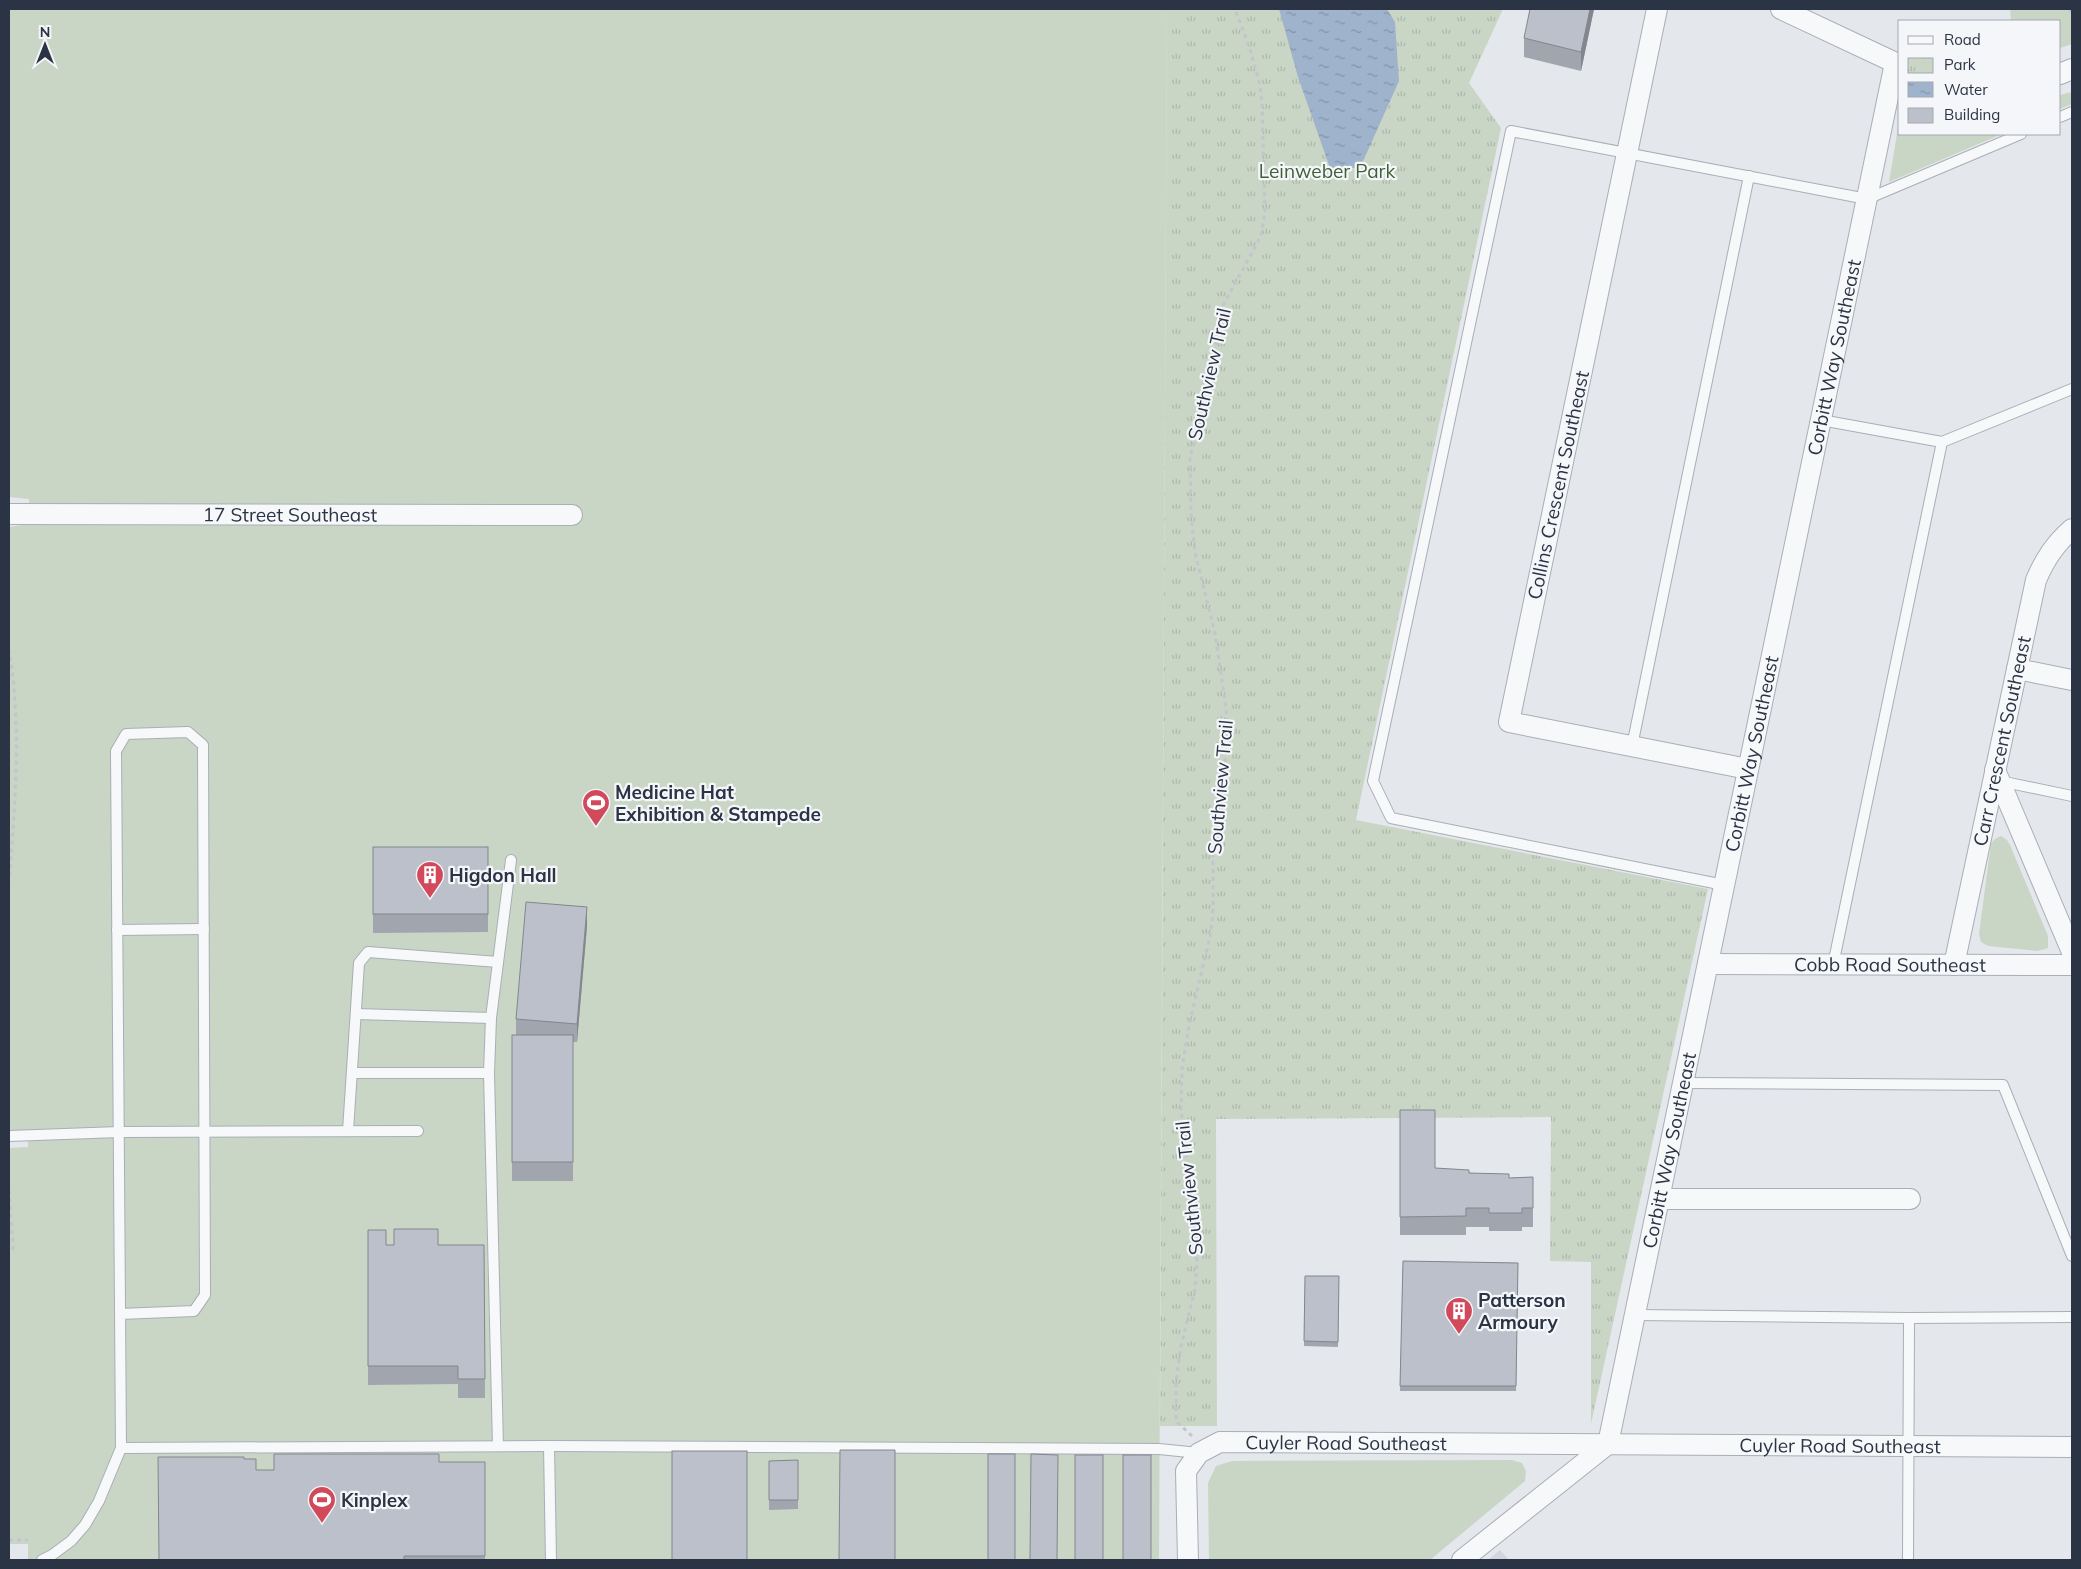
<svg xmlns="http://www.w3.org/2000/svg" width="2081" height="1569" viewBox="0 0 2081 1569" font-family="Mulish,sans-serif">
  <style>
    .built { fill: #d2d6de }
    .grass { fill: #c9d6c5 }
    .park { fill: url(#park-tufts) }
    .water { fill: url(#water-ripples) }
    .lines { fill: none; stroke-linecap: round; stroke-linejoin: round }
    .lane-casing { stroke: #a9aeb7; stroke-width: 12 }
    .street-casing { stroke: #a9aeb7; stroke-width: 22 }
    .path { stroke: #c2c5cb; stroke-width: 3; stroke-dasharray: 4 4; stroke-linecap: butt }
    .lane { stroke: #f7f8fa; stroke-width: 10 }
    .street { stroke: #f7f8fa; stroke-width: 20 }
    .wall { fill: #a1a5ae }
    .shaded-wall { fill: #83868d }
    .building { fill: #bbc0ca; stroke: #83868d }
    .labels { text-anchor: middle; stroke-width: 4.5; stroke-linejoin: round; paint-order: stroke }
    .park-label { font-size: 19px; fill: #3f6138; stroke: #f4f6f9 }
    .street-label { font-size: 19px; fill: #2b3445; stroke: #f4f6f9 }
    .poi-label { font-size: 19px; font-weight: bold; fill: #2b3445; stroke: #f4f6f9; text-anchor: start }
  </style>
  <defs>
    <pattern id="park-tufts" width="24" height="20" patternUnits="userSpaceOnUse" patternTransform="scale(1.25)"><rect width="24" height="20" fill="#c9d6c5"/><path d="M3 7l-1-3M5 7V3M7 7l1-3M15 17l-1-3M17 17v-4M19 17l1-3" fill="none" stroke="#adb8ab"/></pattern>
    <pattern id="water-ripples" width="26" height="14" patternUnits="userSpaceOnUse" patternTransform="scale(1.25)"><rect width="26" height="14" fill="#9fb4cc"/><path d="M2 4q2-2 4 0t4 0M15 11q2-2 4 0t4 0" fill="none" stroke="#8293a7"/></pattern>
  </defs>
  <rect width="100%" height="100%" fill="#e4e7ec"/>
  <path class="built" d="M1500,1550L1509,1560H1488Z"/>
  <g class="grass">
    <path d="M9,9H1167L1159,1560H28V1544H9V1148L28,1147V1130L9,1131V527L29,524V499L9,497Z"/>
    <path d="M2010,9H2072V44L2060,48V21H2011Z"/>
    <path d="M2072,92V104L2060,109V95Z"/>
    <path d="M1900,116V134H2002L1889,182Z"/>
    <path d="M2001,836L2007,840L2010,845L2048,936V948L2038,951L1988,946L1981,942L1979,934L1991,843L1995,839Z"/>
    <path d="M1512,1460L1522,1463L1526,1471L1525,1481L1430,1560H1209L1208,1483L1216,1466L1232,1461Z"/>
  </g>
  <path class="park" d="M1167,9H1503L1469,83L1501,128L1356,820L1708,889L1591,1424V1262L1550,1261L1551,1117L1216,1119L1217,1426H1160Z"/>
  <path class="water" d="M1279,9H1387L1395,22L1399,81L1360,168H1330L1298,77Z"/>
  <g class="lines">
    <defs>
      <g id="lane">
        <path d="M2060,117L2072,112"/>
        <path d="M1821,420L1942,442L2072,389"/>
        <path d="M1632,746L1749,176"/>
        <path d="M2000,781L2072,796"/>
        <path d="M1724,885L1391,818L1373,781L1511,131L1867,199L2021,134"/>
        <path d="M117,930L204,929"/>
        <path d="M1833,965L1942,442"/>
        <path d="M356,1014L491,1018"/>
        <path d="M352,1073H489"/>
        <path d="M1683,1083L2003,1085L2072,1256"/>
        <path d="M348,1131L359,963L368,952L498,962"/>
        <path d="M9,1136L119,1132L418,1131"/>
        <path d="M1634,1315L1909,1318L2072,1317"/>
        <path d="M498,1446L489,1073L491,1018L511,860"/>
        <path d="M549,1446L551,1560"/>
        <path d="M121,1448L549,1446L1159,1449L1199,1453"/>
        <path d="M42,1560L52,1555L71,1541L85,1525L99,1501L121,1448L116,751L126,734L188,732L203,745L205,1295L194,1311L120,1314"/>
        <path d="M1908,1560L1909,1318"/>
      </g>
      <g id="street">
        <path d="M1657,9L1509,722L1748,769"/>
        <path d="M1781,9L1900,65"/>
        <path d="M2060,74L2072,69"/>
        <path id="s1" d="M9,514L572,515"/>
        <path d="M2017,669L2072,680"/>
        <path d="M1995,770L2072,952"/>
        <path id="s2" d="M1708,964L2072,965"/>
        <path id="s3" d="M1954,965L2036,580C2045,559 2055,544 2072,529"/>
        <path d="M1659,1199H1910"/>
        <path id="s4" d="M1608,1444L1895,63"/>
        <path id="s5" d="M1188,1560L1186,1471L1199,1453L1220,1442L2072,1447"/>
        <path d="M1462,1560L1608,1444"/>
      </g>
    </defs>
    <use href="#lane" class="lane-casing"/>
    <use href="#street" class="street-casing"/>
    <g class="path">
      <path d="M2069,9L2072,14"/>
      <path d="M9,649C22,727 15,805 9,883"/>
      <path d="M9,1190L13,1248L9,1253"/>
      <path d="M1192,1436L1176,1421V1382L1181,1346L1195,1289L1197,1261L1181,1108L1182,1069L1189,1025L1211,932L1213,909V845L1223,791L1227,734L1226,708L1215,633L1195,553L1191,513L1190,457L1212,374L1221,309L1261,236L1265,211L1262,103L1260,85L1250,49L1235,9"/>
      <path d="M9,1540H28"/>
    </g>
    <use href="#lane" class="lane"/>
    <use href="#street" class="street"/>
  </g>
  <g class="wall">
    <path d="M1594,9L1581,71L1524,57V38Z"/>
    <path d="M373,847H488V932L373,933Z"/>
    <path d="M587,926L577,1042H573V1181H512V1035H516V1019Z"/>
    <path d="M1400,1110L1435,1168L1509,1178L1533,1177V1227H1522V1231H1489V1227H1466V1235H1400Z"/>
    <path d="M368,1230L386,1245H484L485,1398H458V1384L368,1385Z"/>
    <path d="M1403,1261L1518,1263L1516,1391H1400Z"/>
    <path d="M1305,1276H1339L1338,1347L1304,1346Z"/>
    <path d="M244,1459L256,1470H274L439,1462H485V1560H159Z"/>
    <path d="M798,1460V1509L769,1510V1461Z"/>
  </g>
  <g class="shaded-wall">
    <path d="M1590,9H1594L1581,71V52Z"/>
    <path d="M587,907V926L577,1042V1024Z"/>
  </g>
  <g class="building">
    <path d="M1530,9H1590L1581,52L1524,38Z"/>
    <rect x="373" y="847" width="115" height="67"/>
    <path d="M526,902L587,907L577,1024L516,1019Z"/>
    <rect x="512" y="1035" width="61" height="127"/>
    <path d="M1400,1110H1435V1168L1469,1170V1173L1509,1174V1178L1533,1177V1208H1522V1213H1489V1208H1466V1216L1400,1217Z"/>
    <path d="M394,1229H438V1245H484L485,1379H458V1366H368V1230H386V1245H394Z"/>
    <path d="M1403,1261L1518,1263L1516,1386H1400Z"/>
    <path d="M1305,1276H1339L1338,1342L1304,1341Z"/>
    <path d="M840,1450H895V1560H839Z"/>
    <rect x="672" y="1451" width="75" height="109"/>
    <path d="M274,1454H439V1462H485V1556H404V1560H159L158,1457H244V1459H256V1470H274Z"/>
    <rect x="988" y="1454" width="27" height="106"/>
    <path d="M1031,1454L1058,1455L1057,1560H1030Z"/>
    <rect x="1075" y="1455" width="28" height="105"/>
    <rect x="1123" y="1455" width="28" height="105"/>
    <path d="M798,1460V1500H769V1461Z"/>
  </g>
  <defs>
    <symbol id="stadium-pin" viewBox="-11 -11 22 30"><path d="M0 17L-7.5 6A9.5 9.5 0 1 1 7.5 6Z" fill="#d1495b" stroke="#f4f6f9"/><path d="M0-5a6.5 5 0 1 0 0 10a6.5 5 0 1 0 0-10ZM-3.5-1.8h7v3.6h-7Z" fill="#fff"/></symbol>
    <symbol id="building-pin" viewBox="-11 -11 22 30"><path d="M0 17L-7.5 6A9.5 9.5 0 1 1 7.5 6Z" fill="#d1495b" stroke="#f4f6f9"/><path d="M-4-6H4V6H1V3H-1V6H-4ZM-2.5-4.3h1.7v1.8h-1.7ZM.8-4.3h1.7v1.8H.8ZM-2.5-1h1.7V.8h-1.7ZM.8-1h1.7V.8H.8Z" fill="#fff"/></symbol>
  </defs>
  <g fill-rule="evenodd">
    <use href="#stadium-pin" x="580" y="787" width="32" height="43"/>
    <use href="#building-pin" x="414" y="859" width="32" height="43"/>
    <use href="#building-pin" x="1443" y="1295" width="32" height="43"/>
    <use href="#stadium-pin" x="306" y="1484" width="32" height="43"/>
  </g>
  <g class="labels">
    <g class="park-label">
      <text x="1327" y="178">Leinweber Park</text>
    </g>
    <g class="street-label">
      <text dy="7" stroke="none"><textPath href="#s4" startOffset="1110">Corbitt Way Southeast</textPath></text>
      <text transform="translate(1209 374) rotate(-77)" y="7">Southview Trail</text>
      <text transform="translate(1558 485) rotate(-78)" y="7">Collins Crescent Southeast</text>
      <text dy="7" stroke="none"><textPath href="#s1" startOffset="281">17 Street Southeast</textPath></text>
      <text dy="7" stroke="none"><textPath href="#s3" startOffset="229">Carr Crescent Southeast</textPath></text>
      <text dy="7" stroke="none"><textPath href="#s4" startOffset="705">Corbitt Way Southeast</textPath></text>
      <text transform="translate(1220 787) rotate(-85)" y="7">Southview Trail</text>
      <text dy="7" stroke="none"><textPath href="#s2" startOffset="182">Cobb Road Southeast</textPath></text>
      <text dy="7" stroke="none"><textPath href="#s4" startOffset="300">Corbitt Way Southeast</textPath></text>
      <text transform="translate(1189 1188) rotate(-96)" y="7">Southview Trail</text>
      <text dy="7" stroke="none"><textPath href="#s5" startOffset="261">Cuyler Road Southeast</textPath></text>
      <text dy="7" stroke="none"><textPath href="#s5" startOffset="755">Cuyler Road Southeast</textPath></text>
    </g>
    <g class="poi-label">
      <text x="615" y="799">Medicine Hat<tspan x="615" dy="22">Exhibition &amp; Stampede</tspan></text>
      <text x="449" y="882">Higdon Hall</text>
      <text x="1478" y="1307">Patterson<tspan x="1478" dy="22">Armoury</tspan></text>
      <text x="341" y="1507">Kinplex</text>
    </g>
  </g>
  <rect width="2081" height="1569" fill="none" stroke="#2b3445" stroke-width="20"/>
  <rect x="1898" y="20" width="162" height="115" fill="#f4f6f9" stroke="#a4a8b1"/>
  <rect x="1908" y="36" width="25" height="8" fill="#f7f8fa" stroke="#a4a8b1"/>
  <text x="1944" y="45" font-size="15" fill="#2b3445">Road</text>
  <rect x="1908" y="58" width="25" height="15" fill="url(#park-tufts)" stroke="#a4a8b1"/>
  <text x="1944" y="70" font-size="15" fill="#2b3445">Park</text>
  <rect x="1908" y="82" width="25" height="15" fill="url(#water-ripples)" stroke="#a4a8b1"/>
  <text x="1944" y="95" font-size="15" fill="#2b3445">Water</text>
  <rect x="1908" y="108" width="25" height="15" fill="#bbc0ca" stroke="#a4a8b1"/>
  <text x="1944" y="120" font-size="15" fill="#2b3445">Building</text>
  <g transform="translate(45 45)" stroke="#f4f6f9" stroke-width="4" paint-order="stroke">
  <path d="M0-4L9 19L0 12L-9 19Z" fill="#2b3445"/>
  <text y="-8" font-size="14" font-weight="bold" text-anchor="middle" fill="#2b3445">N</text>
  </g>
</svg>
